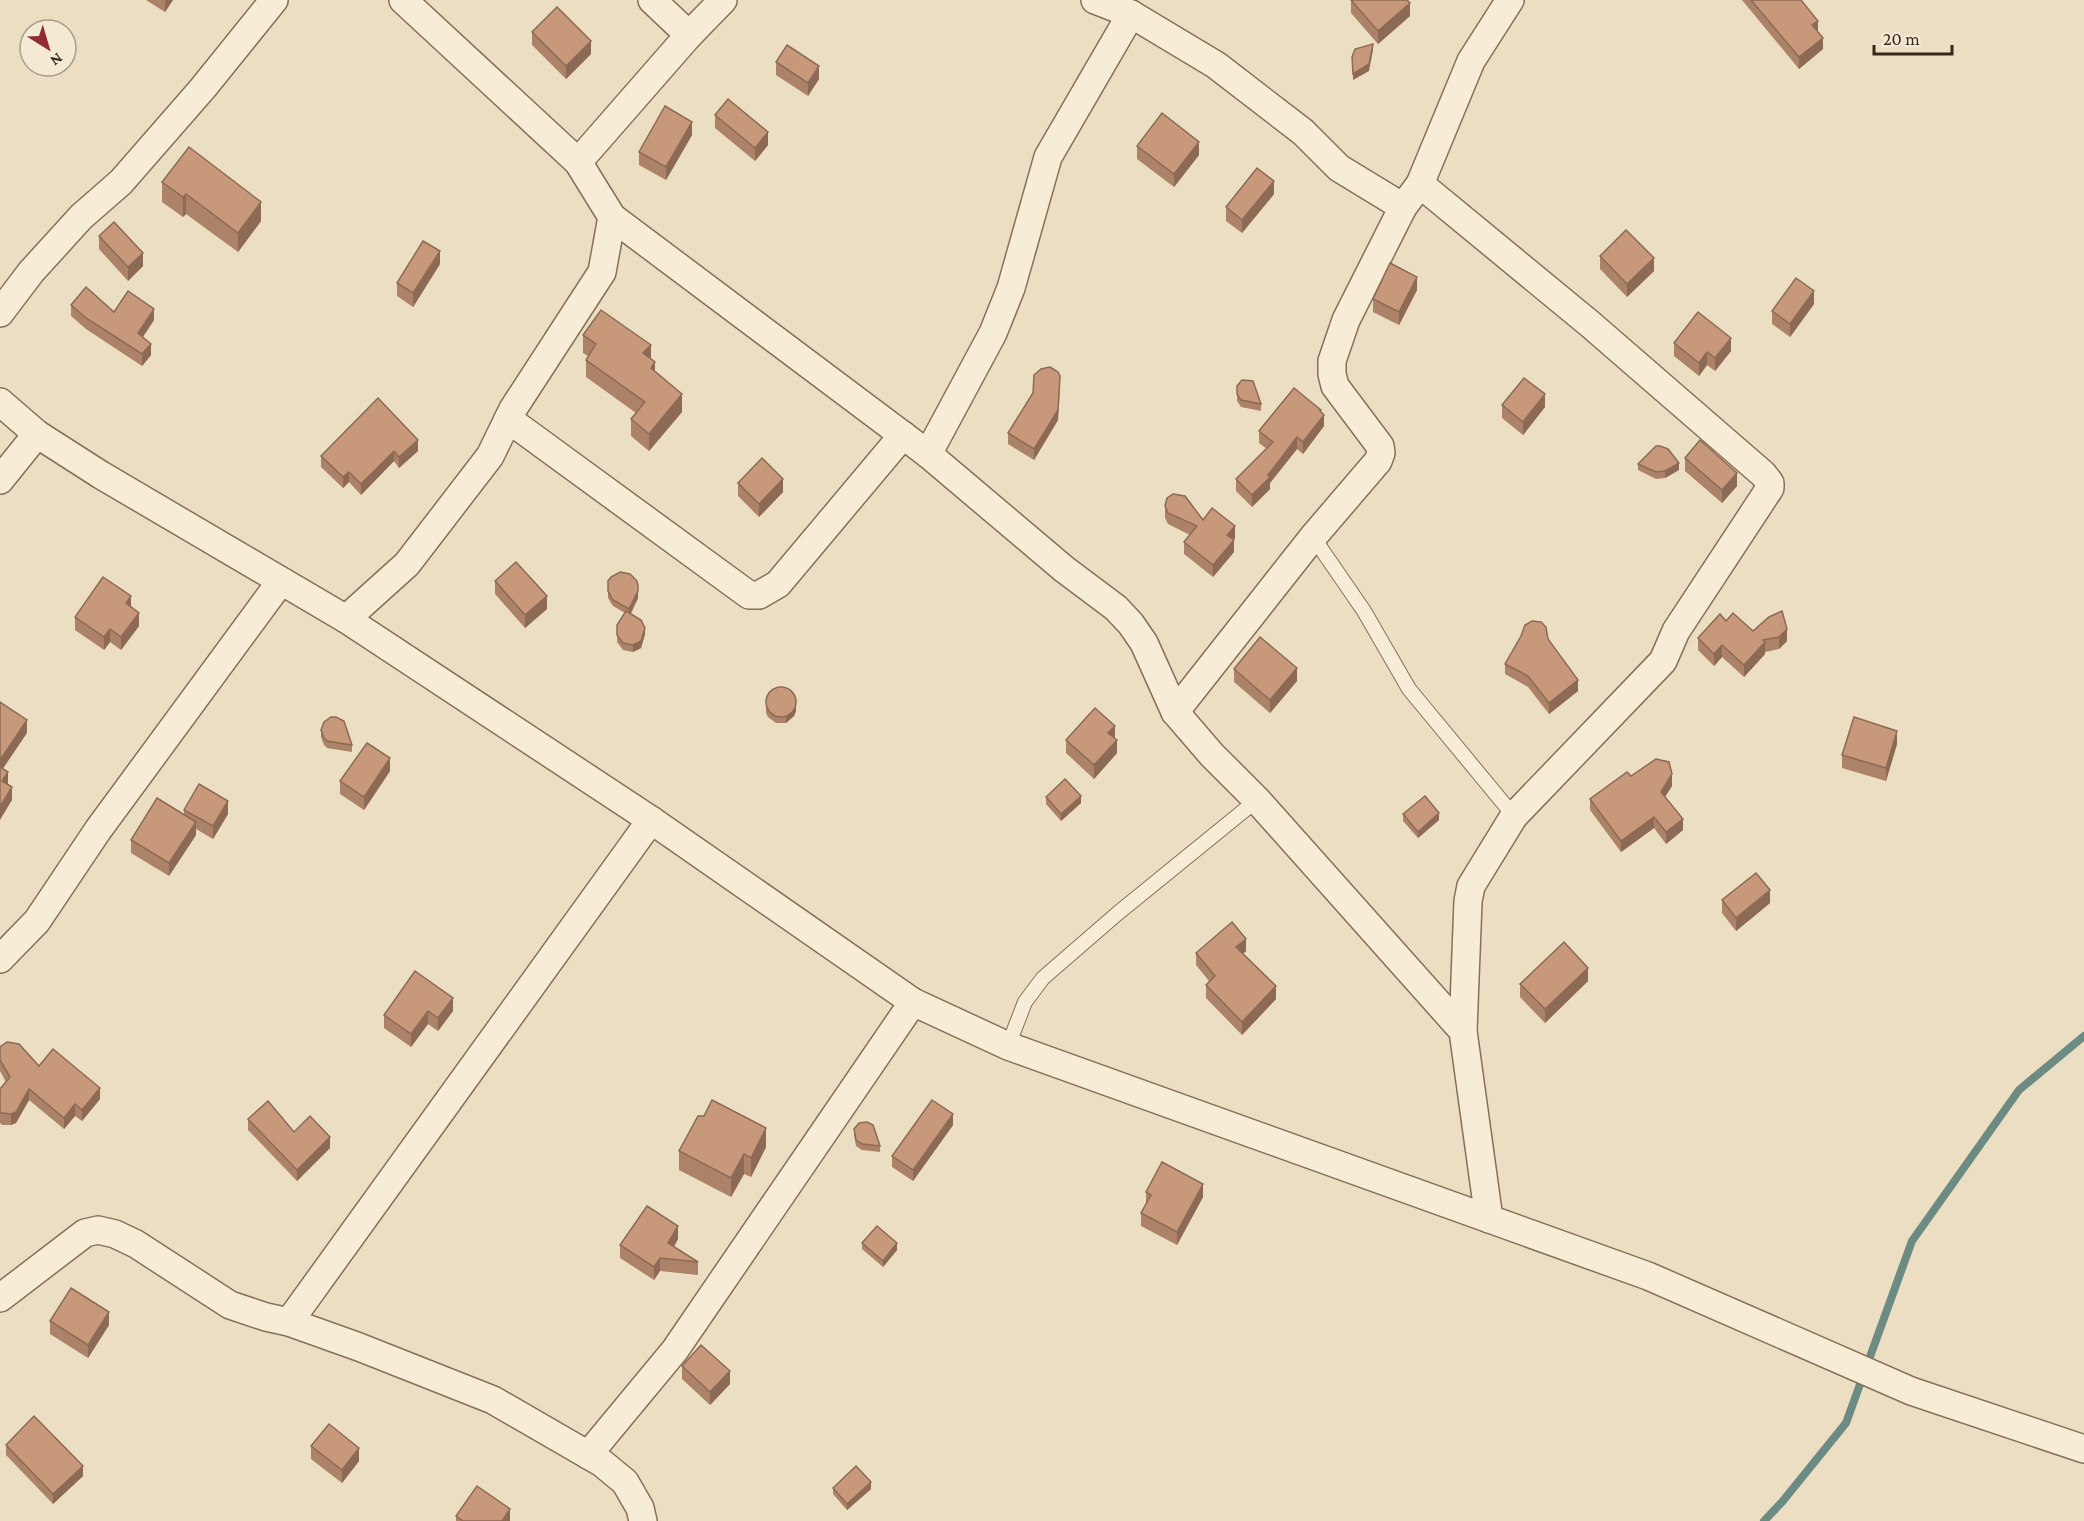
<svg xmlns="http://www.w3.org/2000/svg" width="2084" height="1521" viewBox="0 0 2084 1521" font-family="'Crimson Pro',serif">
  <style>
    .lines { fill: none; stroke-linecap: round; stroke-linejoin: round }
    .stream { stroke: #6c8c83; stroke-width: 8 }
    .service-casing { stroke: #85705a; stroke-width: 16 }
    .minor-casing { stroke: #85705a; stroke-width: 30 }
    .service { stroke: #f7ecd5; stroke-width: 14 }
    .minor { stroke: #f7ecd5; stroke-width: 27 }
    .wall { fill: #ac8369 }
    .shaded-wall { fill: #8c6a55 }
    .building { fill: #c8987a; stroke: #8c6a55; stroke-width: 1.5 }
  </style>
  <rect width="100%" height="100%" fill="#ecdec3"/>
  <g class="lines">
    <path class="stream" d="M1764,1521L1782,1502L1846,1423L1912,1241L2019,1090L2084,1036"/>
    <defs>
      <g id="service">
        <path d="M1313,537L1364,611L1409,689L1514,816"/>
        <path d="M1008,1046L1025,1002L1043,978L1118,913L1257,800"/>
      </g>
      <g id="minor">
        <path d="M403,0L578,162L612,217L928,454L1064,569L1116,608L1131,624L1144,643L1175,712L1212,755L1257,800L1463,1031"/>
        <path d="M652,0L689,35"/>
        <path d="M1095,0L1131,14L1216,65L1303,132L1339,168L1403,207L1420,184L1471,61L1510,0"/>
        <path d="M578,162L689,35L723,0"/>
        <path d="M1420,184L1590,324L1763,474L1770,483V488L1676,631L1663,661L1514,816L1471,886L1468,901L1463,1031L1489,1219"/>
        <path d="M0,313L31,272L81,217L121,182L203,88L274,0"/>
        <path d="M0,402L37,434L101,475L346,619L651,820L913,1002L1008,1046L1648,1276L1911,1391L2084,1449"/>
        <path d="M508,419L749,595H759L778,584L903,435"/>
        <path d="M928,454L993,333L1011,288L1048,157L1131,14"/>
        <path d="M0,480L37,434"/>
        <path d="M346,619L407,564L490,456L513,409L602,272L612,217"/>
        <path d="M1175,712L1313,537L1378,461L1381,453L1380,446L1335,386L1332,374V361L1346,320L1403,207"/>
        <path d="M0,959L37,921L98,830L281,581"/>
        <path d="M0,1298L85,1233L98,1230L115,1234L136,1244L230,1305L266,1317L289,1322L359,1347L493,1400L602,1463L625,1482L640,1508L643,1521"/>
        <path d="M289,1322L651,820"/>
        <path d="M588,1455L675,1350L913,1002"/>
      </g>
    </defs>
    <use href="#service" class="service-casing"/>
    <use href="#minor" class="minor-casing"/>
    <use href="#service" class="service"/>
    <use href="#minor" class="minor"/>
  </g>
  <g class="wall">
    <path d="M146,0H173L165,12Z"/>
    <path d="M1351,0L1410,16L1378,44L1351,13Z"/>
    <path d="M1742,0H1801L1818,32L1823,49L1799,69Z"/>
    <path d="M532,32L591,54L566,79L532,45Z"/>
    <path d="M776,62L819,79L808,96L776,75Z"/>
    <path d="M715,115L768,145L755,161L715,128Z"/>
    <path d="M692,135L666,180L639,165V152Z"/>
    <path d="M1137,146L1199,155L1174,187L1137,159Z"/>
    <path d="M162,182L261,221L238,252L186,214L183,217L162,202Z"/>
    <path d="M1274,194L1242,233L1226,221V207Z"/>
    <path d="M99,236L143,266L128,281L99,249Z"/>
    <path d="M1600,256L1654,271L1627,297L1600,269Z"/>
    <path d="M440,264L413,307L397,296V283Z"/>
    <path d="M1417,290L1399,325L1373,312V299Z"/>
    <path d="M1814,304L1790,337L1772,324V311Z"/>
    <path d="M71,305L114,312L154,320L143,337L151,355L142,366L86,329L71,316Z"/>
    <path d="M583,335L651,359L655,372L682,412L649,451L631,436V419L636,413L586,377V360L588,356L583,353Z"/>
    <path d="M1674,343L1731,351L1715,371L1707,365L1699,376L1674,356Z"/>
    <path d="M1237,386L1261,404V411L1241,407L1237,401Z"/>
    <path d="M1060,387L1058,420L1034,460L1008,444V433Z"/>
    <path d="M378,398L418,451L399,468L394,461L361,495L349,482L343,488L321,467V456Z"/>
    <path d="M1502,405L1545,407L1523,435L1502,418Z"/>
    <path d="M1321,412L1324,426L1303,454L1297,449L1270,483V489L1252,507L1236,491V479L1267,449L1259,443V431Z"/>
    <path d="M1685,458L1737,486L1722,503L1685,471Z"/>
    <path d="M1638,464L1679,470L1665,478L1656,479L1638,470Z"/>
    <path d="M738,483L783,492L759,517L738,496Z"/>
    <path d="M1165,506L1203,520L1235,538L1233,540L1234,552L1213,577L1184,554V542L1190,535L1168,524L1165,518Z"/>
    <path d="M495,581L547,609L525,628L495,594Z"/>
    <path d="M608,581L638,586V598L631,614L645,634L641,648L633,652L623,650L617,642V625L625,613L613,606L608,598Z"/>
    <path d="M131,607L139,626L121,650L110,642L104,650L75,630V617Z"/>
    <path d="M1769,617L1787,641L1779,649L1765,652V654L1744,677L1722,657L1714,666L1698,650V638L1726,621L1753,631Z"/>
    <path d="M1548,639L1578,691L1549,714L1528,687L1505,674V664Z"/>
    <path d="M1234,669L1297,681L1270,713L1234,682Z"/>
    <path d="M766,706L796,711L794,716L786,723H776L768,717L766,713Z"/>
    <path d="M321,730L352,745V752L327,748L324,745L321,737Z"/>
    <path d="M1115,738L1117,753L1094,779L1066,753V740Z"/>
    <path d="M1897,744L1886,781L1842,768V755Z"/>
    <path d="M390,771L364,810L340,794V781Z"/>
    <path d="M1631,776L1672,786L1665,797L1683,830L1666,844L1654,828L1621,852L1590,810V799Z"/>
    <path d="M1046,797L1081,803L1061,821L1046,804Z"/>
    <path d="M184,810L228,814L213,839L196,829V835L169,876L131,853V840L184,815Z"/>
    <path d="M1403,814L1439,820L1418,838L1403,821Z"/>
    <path d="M1722,900L1770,903L1736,931L1722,913Z"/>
    <path d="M1246,951L1243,954L1276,999L1242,1035L1206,998V985L1209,981L1196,965V953Z"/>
    <path d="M415,971L453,1011L438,1031L428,1024L411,1047L384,1028V1015Z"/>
    <path d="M1588,981L1545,1023L1520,997V984Z"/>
    <path d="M0,1047L39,1066L100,1099L82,1121L75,1116L64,1129L29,1100L16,1123L11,1125H2L0,1123V1089L6,1082L0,1071Z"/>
    <path d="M704,1116L766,1147L751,1177L744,1174L731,1197L679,1170V1151Z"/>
    <path d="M248,1119L294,1132L330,1148L297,1181L248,1130Z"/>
    <path d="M953,1125L913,1181L892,1167V1156Z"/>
    <path d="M854,1129L880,1146V1152L862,1150L856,1146L854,1135Z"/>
    <path d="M1146,1192L1203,1197L1177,1245L1141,1226V1213L1146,1204Z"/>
    <path d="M678,1239L674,1247L698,1262V1275L660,1271L654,1280L620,1258V1245Z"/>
    <path d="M862,1243L897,1250L883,1267L862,1249Z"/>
    <path d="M50,1321L109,1325L88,1358L50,1334Z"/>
    <path d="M682,1366L730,1384L710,1405L682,1379Z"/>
    <path d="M6,1445L83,1476L53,1504L6,1455Z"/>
    <path d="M311,1446L359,1461L342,1483L311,1459Z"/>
    <path d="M833,1488L871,1489L847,1510L833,1494Z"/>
    <path d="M456,1516L510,1521H456Z"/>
  </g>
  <g class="shaded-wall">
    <path d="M166,0H173L165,12V3Z"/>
    <path d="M1410,3V16L1378,44V31Z"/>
    <path d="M1818,21V32L1812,25Z"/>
    <path d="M1823,38V49L1799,69V57Z"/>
    <path d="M591,41V54L566,79V66Z"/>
    <path d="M1373,44V50L1369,71L1353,80V74Z"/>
    <path d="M819,66V79L808,96V83Z"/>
    <path d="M692,122V135L666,180V167Z"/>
    <path d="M768,132V145L755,161V148Z"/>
    <path d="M1199,142V155L1174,187V174Z"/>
    <path d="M1274,181V194L1242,233V220Z"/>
    <path d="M186,194V214L183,217V197Z"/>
    <path d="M261,202V221L238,252V233Z"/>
    <path d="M440,251V264L413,307V293Z"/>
    <path d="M143,253V266L128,281V267Z"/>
    <path d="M1654,258V271L1627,297V284Z"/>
    <path d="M1417,277V290L1399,325V312Z"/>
    <path d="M1814,291V304L1790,337V324Z"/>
    <path d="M154,309V320L138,344V333Z"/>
    <path d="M1731,338V351L1715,371V358Z"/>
    <path d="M151,344V355L142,366V354Z"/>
    <path d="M651,345V363L643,353Z"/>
    <path d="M1707,352V365L1699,376V363Z"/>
    <path d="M655,362V379L651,368Z"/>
    <path d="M1060,376L1058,420L1034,460V449Z"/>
    <path d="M682,394V412L649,451V434Z"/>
    <path d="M1545,394V407L1523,435V422Z"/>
    <path d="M1321,410V419L1324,415V426L1303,454V442Z"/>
    <path d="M1297,437V449L1270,483V489L1252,507V495Z"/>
    <path d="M418,440V451L399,468V457Z"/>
    <path d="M394,451V461L361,495V484Z"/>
    <path d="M1679,463V470L1665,478V471Z"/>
    <path d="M349,472V482L343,488V477Z"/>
    <path d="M1737,473V486L1722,503V490Z"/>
    <path d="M783,479V492L759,517V504Z"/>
    <path d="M1235,526V538L1227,547V535Z"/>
    <path d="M1234,540V552L1213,577V565Z"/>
    <path d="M638,591V598L629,616V609Z"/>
    <path d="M131,596V609L126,603Z"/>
    <path d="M547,596V609L525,628V615Z"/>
    <path d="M139,613V626L121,650V637Z"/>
    <path d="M645,628V634L641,648L633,652V645Z"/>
    <path d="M110,629V642L104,650V637Z"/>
    <path d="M1787,629V641L1779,649V637Z"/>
    <path d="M1765,642V654L1744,677V665Z"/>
    <path d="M1722,645V657L1714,666V654Z"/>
    <path d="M1297,668V681L1270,713V700Z"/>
    <path d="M1578,680V691L1549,714V703Z"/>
    <path d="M796,705V711L794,716L786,723V717Z"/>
    <path d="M27,720V733L0,773V760Z"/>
    <path d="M1115,726V739L1108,733Z"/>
    <path d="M1897,731V744L1886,781V768Z"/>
    <path d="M1117,740V753L1094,779V765Z"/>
    <path d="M390,758V771L364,810V797Z"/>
    <path d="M8,772V785L2,781Z"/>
    <path d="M1672,774V786L1661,803V792Z"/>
    <path d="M12,787V800L0,820V807Z"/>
    <path d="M1081,796V803L1061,821V814Z"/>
    <path d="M228,801V814L213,839V826Z"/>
    <path d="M1439,813V820L1418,838V832Z"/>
    <path d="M1654,817V828L1621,852V841Z"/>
    <path d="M1683,819V830L1666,844V832Z"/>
    <path d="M196,822V835L169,876V863Z"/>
    <path d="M1770,890V903L1736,931V918Z"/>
    <path d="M1246,939V951L1236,960V947Z"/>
    <path d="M1588,968V981L1545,1023V1009Z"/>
    <path d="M1276,986V999L1242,1035V1022Z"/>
    <path d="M453,998V1011L438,1031V1018Z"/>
    <path d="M428,1011V1024L411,1047V1034Z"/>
    <path d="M100,1088V1099L82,1121V1110Z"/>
    <path d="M29,1089V1100L16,1123L11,1125V1114Z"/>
    <path d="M75,1104V1116L64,1129V1118Z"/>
    <path d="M953,1114V1125L913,1181V1170Z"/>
    <path d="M766,1128V1147L751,1177V1158Z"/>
    <path d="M330,1137V1148L297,1181V1170Z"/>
    <path d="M744,1154V1174L731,1197V1178Z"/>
    <path d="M1203,1184V1197L1177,1245V1232Z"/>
    <path d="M678,1226V1239L668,1256V1243Z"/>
    <path d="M897,1243V1250L883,1267V1261Z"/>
    <path d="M660,1258V1271L654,1280V1267Z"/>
    <path d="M109,1312V1325L88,1358V1345Z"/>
    <path d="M730,1371V1384L710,1405V1392Z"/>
    <path d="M359,1448V1461L342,1483V1470Z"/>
    <path d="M83,1466V1476L53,1504V1494Z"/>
    <path d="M871,1482V1489L847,1510V1504Z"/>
    <path d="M510,1509V1521H502Z"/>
  </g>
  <g class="building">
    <path d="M1351,0H1407L1410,3L1378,31Z"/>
    <path d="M1751,0H1801L1818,21L1812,25L1823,38L1799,57Z"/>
    <path d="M557,7L591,41L566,66L532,32Z"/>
    <path d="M1373,44L1369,64L1353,74L1352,57L1355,49Z"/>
    <path d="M787,45L819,66L808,83L776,62Z"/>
    <path d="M728,99L768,132L755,148L715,115Z"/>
    <path d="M665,106L692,122L666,167L639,152Z"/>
    <path d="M1162,113L1199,142L1174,174L1137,146Z"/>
    <path d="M189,147L261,202L238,233L186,194L183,197L162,182Z"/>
    <path d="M1257,168L1274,181L1242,220L1226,207Z"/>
    <path d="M114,222L143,253L128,267L99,236Z"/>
    <path d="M1626,230L1654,258L1627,284L1600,256Z"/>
    <path d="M423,241L440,251L413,293L397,283Z"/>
    <path d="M1390,263L1417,277L1399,312L1373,299Z"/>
    <path d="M1796,278L1814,291L1790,324L1772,311Z"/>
    <path d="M86,287L114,312L128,291L154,309L138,333L151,344L142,354L86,318L71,305Z"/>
    <path d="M601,310L651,345L643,353L655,362L651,368L682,394L649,434L631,419L645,402L586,360L596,344L583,335Z"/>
    <path d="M1698,312L1731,338L1715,358L1707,352L1699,363L1674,343Z"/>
    <path d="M1050,367L1058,372L1060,376L1058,410L1034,449L1008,433L1033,393L1034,375L1041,369Z"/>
    <path d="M1524,378L1545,394L1523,422L1502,405Z"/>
    <path d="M1242,380L1253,381L1261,404L1241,400L1237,394V386Z"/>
    <path d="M1294,388L1321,410L1320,411L1324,415L1303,442L1297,437L1268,475L1270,477L1252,495L1236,479L1273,442L1259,431Z"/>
    <path d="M378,398L418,440L399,457L394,451L361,484L349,472L343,477L321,456Z"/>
    <path d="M1700,440L1737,473L1722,490L1685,458Z"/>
    <path d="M1656,446H1660L1668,449L1679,463L1665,471L1656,472L1638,464Z"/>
    <path d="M762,458L783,479L759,504L738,483Z"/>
    <path d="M1173,494L1185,496L1203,520L1212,508L1235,526L1227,535L1234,540L1213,565L1184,542L1197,526L1168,513L1165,506L1167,498Z"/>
    <path d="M516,562L547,596L525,615L495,581Z"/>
    <path d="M620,572L630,574L637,581L638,586V591L629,609L613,600L608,591V581L611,577Z"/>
    <path d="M103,577L131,596L126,603L139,613L121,637L110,629L104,637L75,617Z"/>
    <path d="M626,611L641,620L645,628L641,641L633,645L623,643L617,635V625Z"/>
    <path d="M1782,611L1787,629L1779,637L1763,640L1765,642L1744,665L1722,645L1714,654L1698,638L1720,614L1726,621L1733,613L1753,631L1769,617Z"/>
    <path d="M1532,621L1541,622L1546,627L1548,639L1578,680L1549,703L1528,676L1505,664L1521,636L1525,625Z"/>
    <path d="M1260,637L1297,668L1270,700L1234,669Z"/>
    <circle cx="781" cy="702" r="15"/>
    <path d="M0,702L27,720L0,760Z"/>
    <path d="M1095,708L1115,726L1108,733L1117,740L1094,765L1066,740Z"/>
    <path d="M331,717H336L344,721L352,745L327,741L324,738L321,730L324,722Z"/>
    <path d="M1854,717L1897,731L1886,768L1842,755Z"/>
    <path d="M367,743L390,758L364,797L340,781Z"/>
    <path d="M1656,759L1669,762L1672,774L1661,792L1683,819L1666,832L1654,817L1621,841L1590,799L1627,772L1631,776Z"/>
    <path d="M0,767L8,772L2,781L12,787L0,807Z"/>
    <path d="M1065,779L1081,796L1061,814L1046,797Z"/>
    <path d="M199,784L228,801L213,826L184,810Z"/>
    <path d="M1425,796L1439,813L1418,832L1403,814Z"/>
    <path d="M157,798L196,822L169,863L131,840Z"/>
    <path d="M1756,873L1770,890L1736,918L1722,900Z"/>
    <path d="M1232,922L1246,939L1236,947L1276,986L1242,1022L1206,985L1215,976L1196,953Z"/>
    <path d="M1564,942L1588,968L1545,1009L1520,984Z"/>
    <path d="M415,971L453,998L438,1018L428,1011L411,1034L384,1015Z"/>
    <path d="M7,1042L19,1044L39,1066L53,1049L100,1088L82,1110L75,1104L64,1118L29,1089L16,1112L11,1114L2,1113L0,1112V1089L10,1077L0,1060V1047Z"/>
    <path d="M712,1100L766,1128L751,1158L744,1154L731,1178L679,1151L698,1116H704Z"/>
    <path d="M932,1100L953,1114L913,1170L892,1156Z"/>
    <path d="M268,1101L294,1132L310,1116L330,1137L297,1170L248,1119Z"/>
    <path d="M867,1122L873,1125L880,1146L862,1144L856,1140L854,1129L859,1123Z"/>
    <path d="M1162,1162L1203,1184L1177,1232L1141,1213L1151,1195L1146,1192Z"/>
    <path d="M647,1206L678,1226L668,1243L698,1262L660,1258L654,1267L620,1245Z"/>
    <path d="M877,1226L897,1243L883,1261L862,1243Z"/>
    <path d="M71,1288L109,1312L88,1345L50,1321Z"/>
    <path d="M701,1345L730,1371L710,1392L682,1366Z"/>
    <path d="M34,1416L83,1466L53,1494L6,1445Z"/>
    <path d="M329,1424L359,1448L342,1470L311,1446Z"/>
    <path d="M856,1466L871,1482L847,1504L833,1488Z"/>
    <path d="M477,1486L510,1509L502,1521H463L456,1516Z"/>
  </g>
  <g transform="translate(48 48) rotate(143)"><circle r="28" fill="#f4e9d2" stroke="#a89c8a" stroke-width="1.5"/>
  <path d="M0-4.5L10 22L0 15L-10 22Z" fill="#912d32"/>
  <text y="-9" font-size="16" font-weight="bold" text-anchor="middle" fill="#36281e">N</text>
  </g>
  <path d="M1874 45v9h78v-9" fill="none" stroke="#36281e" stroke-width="3"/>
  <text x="1883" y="45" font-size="18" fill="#36281e" stroke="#f4e9d2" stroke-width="4.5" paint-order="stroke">20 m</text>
</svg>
